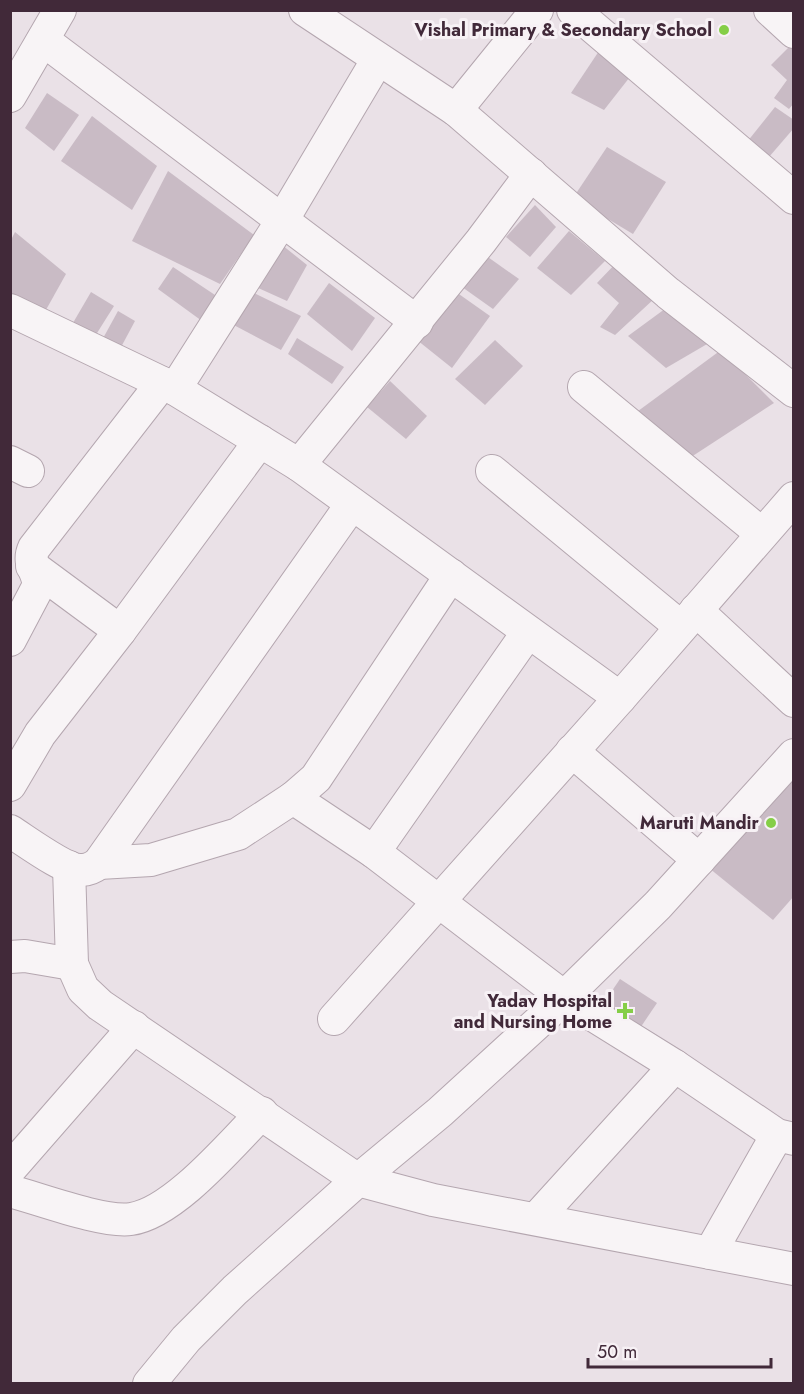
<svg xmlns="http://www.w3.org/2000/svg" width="804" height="1394" viewBox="0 0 804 1394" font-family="Jost,sans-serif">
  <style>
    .building { fill: #c9bbc5 }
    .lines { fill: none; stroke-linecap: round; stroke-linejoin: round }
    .minor-casing { stroke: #b4a6af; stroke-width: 34 }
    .minor { stroke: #f8f4f6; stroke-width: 32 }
    .poi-dot { fill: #85ce47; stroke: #f7f1f5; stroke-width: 2 }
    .labels { text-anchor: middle; stroke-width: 6; stroke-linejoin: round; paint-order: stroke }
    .poi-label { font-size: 18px; font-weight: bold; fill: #412939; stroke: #f7f1f5; text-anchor: end }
  </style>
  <rect width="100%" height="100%" fill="#eae1e7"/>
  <g class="building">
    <path d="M794,42V103L789,109L774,98L787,80L771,65Z"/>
    <path d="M599,51L633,73L604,110L571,93Z"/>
    <path d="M47,93L79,115L54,151L25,128Z"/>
    <path d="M775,107L794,120V128L769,157L747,142Z"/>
    <path d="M92,116L157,166L132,210L61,161Z"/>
    <path d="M607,147L666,182L633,234L573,198Z"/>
    <path d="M168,171L254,235L220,284L132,241Z"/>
    <path d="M535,205L556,227L530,257L506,237Z"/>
    <path d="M569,231L605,261L571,295L537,268Z"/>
    <path d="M15,232L66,274L42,317L10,302V242Z"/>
    <path d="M282,245L307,265L287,301L256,287Z"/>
    <path d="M485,255L519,279L493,309L462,287Z"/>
    <path d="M619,260L655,298L615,335L600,327L619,303L597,283Z"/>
    <path d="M173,267L218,297L202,321L158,289Z"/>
    <path d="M329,283L375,318L352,351L307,314Z"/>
    <path d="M248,290L301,316L281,350L228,322Z"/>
    <path d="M91,292L114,306L92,341L70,328Z"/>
    <path d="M456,292L490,316L452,368L417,340Z"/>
    <path d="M673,303L714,340L666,368L628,336Z"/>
    <path d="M118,311L135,321L120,349L101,342Z"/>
    <path d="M297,338L344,367L332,384L288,354Z"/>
    <path d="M495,340L523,366L485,405L455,379Z"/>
    <path d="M721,350L774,403L685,461L634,414Z"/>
    <path d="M390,381L427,416L406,439L367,407Z"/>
    <path d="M794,778V896L773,920L709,868Z"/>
    <path d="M620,979L657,1003L634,1037L597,1013Z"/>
  </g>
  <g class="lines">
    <defs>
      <g id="minor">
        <path d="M305,10L456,110L668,293L794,391"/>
        <path d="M573,10L794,198"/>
        <path d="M770,10L794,32"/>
        <path d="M43,40L417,322"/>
        <path d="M378,59L283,219L175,389L299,465L481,241L531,174"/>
        <path d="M10,96L60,10"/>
        <path d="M456,110L537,10"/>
        <path d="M10,310L175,389"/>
        <path d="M584,387L762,534"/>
        <path d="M10,462L28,471"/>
        <path d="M299,465L620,698"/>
        <path d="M492,471L681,627"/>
        <path d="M32,566L120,631"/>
        <path d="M696,610L794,701"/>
        <path d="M10,640L39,585C37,570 27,563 34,548L162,383"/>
        <path d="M572,751L699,860"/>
        <path d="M10,785L40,734L120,631L260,441"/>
        <path d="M293,798L374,852L564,997L675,1066L777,1135L794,1139"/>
        <path d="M10,831C26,841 66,871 82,870C89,870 94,867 99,863L352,504"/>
        <path d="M374,852L528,632"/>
        <path d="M99,863L151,860L238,834L293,798L316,778L451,575"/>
        <path d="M69,867L72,964L83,989L100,1005L358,1180L433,1200L794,1269"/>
        <path d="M10,957L25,956L72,964"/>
        <path d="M334,1019L620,698L794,498"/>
        <path d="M10,1169L134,1027"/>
        <path d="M10,1191C40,1199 103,1223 131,1219C174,1213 231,1144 262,1113"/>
        <path d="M536,1219L675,1066"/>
        <path d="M710,1253L777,1135"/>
        <path d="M149,1384L186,1339L235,1290L358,1180L440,1112L544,1017L658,905L794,755"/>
      </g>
    </defs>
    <use href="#minor" class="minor-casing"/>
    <use href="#minor" class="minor"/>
  </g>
  <g class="poi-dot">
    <circle cx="724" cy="30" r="6"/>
    <circle cx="771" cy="823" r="6"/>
    <path d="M622 1002h6v6h6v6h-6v6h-6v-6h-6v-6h6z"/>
  </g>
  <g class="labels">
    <g class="poi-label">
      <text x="712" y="36">Vishal Primary &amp; Secondary School</text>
      <text x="759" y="829">Maruti Mandir</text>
      <text x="612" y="1007">Yadav Hospital<tspan x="612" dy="21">and Nursing Home</tspan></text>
    </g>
  </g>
  <rect width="804" height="1394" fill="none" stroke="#412939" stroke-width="24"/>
  <path d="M588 1358v9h183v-9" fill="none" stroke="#412939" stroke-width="3"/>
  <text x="597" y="1358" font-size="18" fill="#412939" stroke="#f7f1f5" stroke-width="4.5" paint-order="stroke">50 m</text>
</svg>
